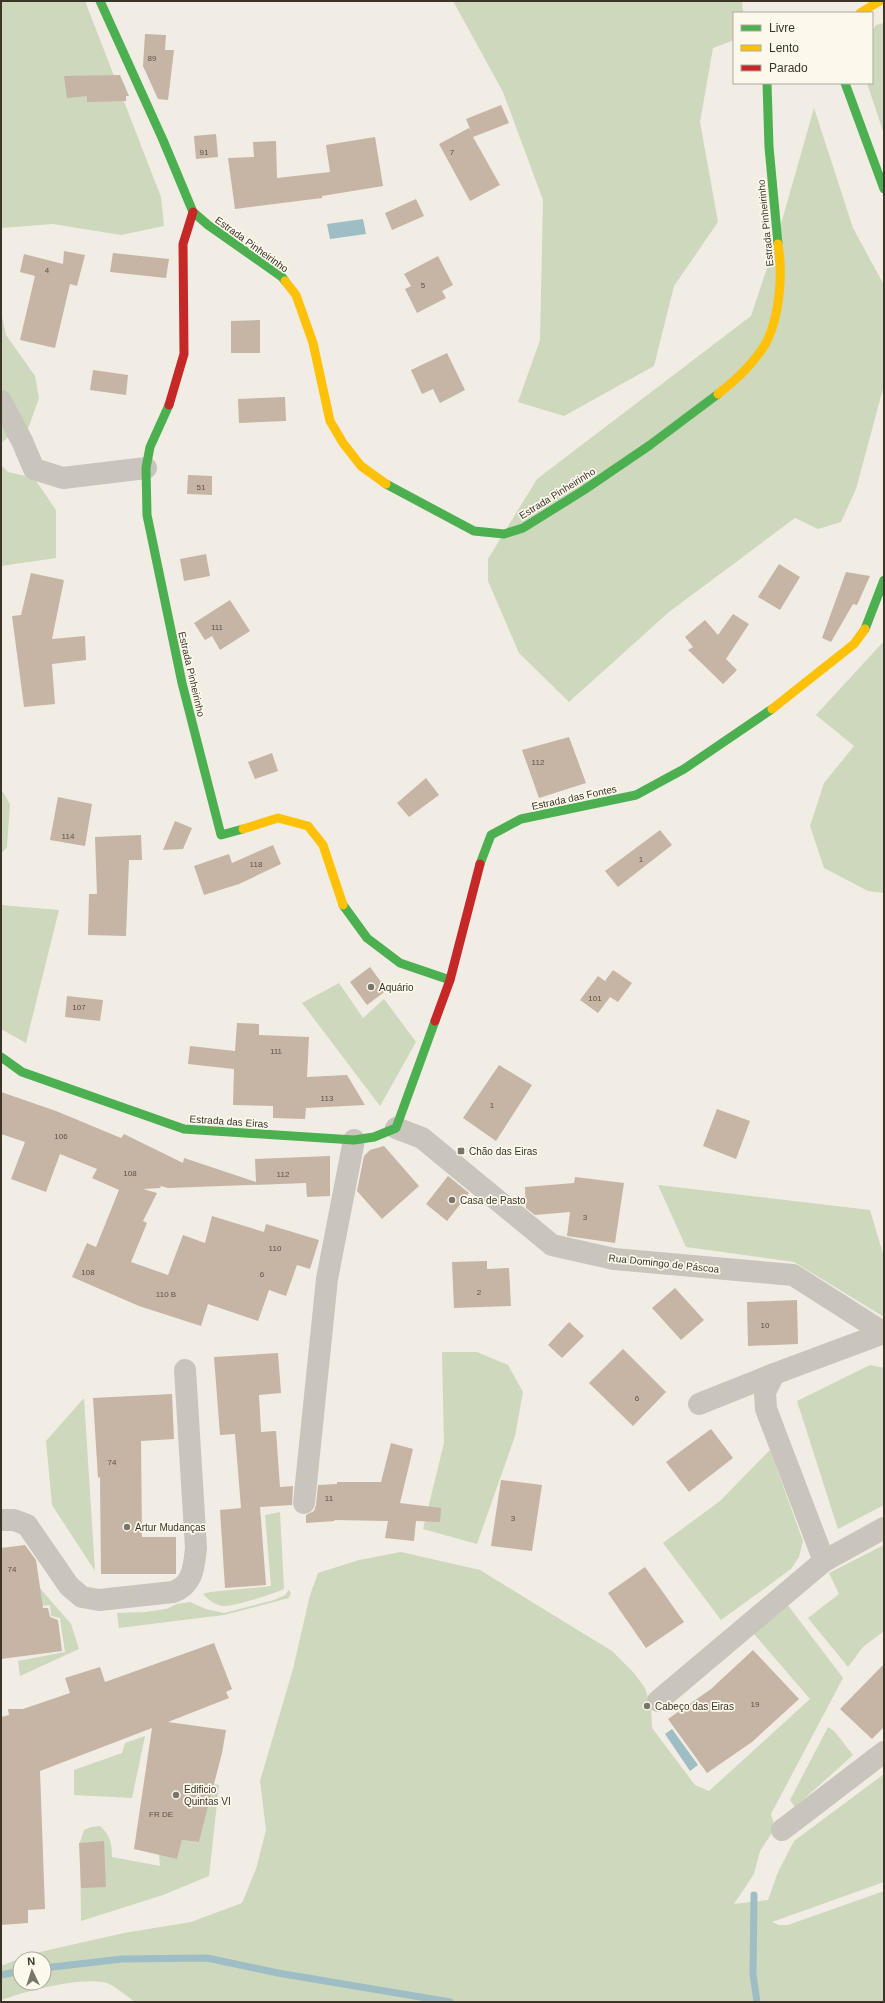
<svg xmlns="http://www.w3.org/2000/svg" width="885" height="2003" viewBox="0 0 885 2003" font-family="Helvetica,sans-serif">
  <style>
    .green { fill: #cdd8bc; fill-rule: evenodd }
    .water { fill: #9ebdc4 }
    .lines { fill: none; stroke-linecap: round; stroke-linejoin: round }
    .stream { stroke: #9ebdc4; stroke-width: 7 }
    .building { fill: #c6b4a4 }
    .street { stroke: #cac5bc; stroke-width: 22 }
    .fast { stroke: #4caf50; stroke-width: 9 }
    .slow { stroke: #ffc107; stroke-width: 9 }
    .jam { stroke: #c62828; stroke-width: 9 }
    .poi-dot { fill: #7b746a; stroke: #fcf8ec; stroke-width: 1.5 }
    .labels { text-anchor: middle; stroke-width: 3.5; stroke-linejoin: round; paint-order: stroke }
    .number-label { font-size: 8px; fill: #5e5348 }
    .street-label { font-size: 10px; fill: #3c3329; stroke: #fcf8ec }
    .poi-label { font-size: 10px; fill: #3c3329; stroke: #fcf8ec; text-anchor: start }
  </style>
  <rect width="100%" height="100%" fill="#f1ede4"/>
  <g class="green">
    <path d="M1,1H85L161,197L164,226L121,235L53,224L1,228Z"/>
    <path d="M453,1H742L743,13H734V40L713,48L700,122L718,222L674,286L654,366L564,416L518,402L540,340L543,200L503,92Z"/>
    <path d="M884,23V134L867,83H872V31L876,25Z"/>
    <path d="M814,108L853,228L884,285V385L856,489L841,522L818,529L795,518L669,612L569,702L519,653L488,581V559L537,479L751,316L777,238Z"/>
    <path d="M1,312L6,335L35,376L39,398L28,429L11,435L1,443Z"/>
    <path d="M1,465L8,472L34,478L56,510V558L1,566Z"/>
    <path d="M884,641V893L868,891L824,868L810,826L824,783L854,746L816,715Z"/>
    <path d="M1,789L10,804L7,847L1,854Z"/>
    <path d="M1,905L59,910L26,1043L1,1029Z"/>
    <path d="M339,983L363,1018L384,999L416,1042L380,1106L302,1003Z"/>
    <path d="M658,1185L870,1210L884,1257V1317L794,1262L686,1247Z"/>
    <path d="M442,1352H477L508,1365L523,1392L515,1436L477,1544L423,1529L444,1443Z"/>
    <path d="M870,1365L884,1368V1505L838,1529L797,1401Z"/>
    <path d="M84,1398L95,1571L52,1505L46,1441Z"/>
    <path d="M770,1450L803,1541L799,1557L791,1569L721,1620L663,1543L720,1501Z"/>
    <path d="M280,1512L284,1589C275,1593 234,1607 224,1606C216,1606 209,1600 203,1594L210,1592L271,1586L265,1515Z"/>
    <path d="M884,1545V1631L863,1647L848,1667L808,1618L839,1594L829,1573Z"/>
    <path d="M401,1552L480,1570L612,1651L634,1673L645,1688L651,1708L652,1728L695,1785L709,1791L810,1699L754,1634L787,1604L843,1678L771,1814L775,1828L760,1851L754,1874L734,1904L768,1900L778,1872L794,1841L884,1774V1882L772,1922L779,1925H788L884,1891V2002H135C127,1996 116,1987 107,1983C82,1976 26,1991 1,2000V1966L31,1954L124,1933L191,1922L242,1903L256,1869L266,1830L260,1781L293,1669L310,1595L318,1573L359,1560ZM20,1959H44V1983H20Z"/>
    <path d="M38,1586L71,1624L79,1649L20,1676L18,1661L65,1652L60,1618L51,1616L50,1605L31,1607Z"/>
    <path d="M289,1590L291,1593L289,1598L224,1615L119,1628L117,1613L146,1612L166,1609L177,1604L190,1602L206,1609L224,1613L274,1600L285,1595Z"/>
    <path d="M828,1727L834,1731L853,1755L795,1807L790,1800Z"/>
    <path d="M145,1736L132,1798L74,1795V1770L122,1753L125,1743Z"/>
    <path d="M214,1784L219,1785L209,1876L163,1895L81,1921L80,1842L84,1830L91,1827L100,1826C110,1835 112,1843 112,1857L160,1866L159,1854L177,1859L182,1840L199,1842Z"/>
  </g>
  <g class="water">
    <path d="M363,219L366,234L330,239L327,224Z"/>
    <path d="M672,1729L698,1765L690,1771L665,1734Z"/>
  </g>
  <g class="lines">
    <g class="stream">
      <path d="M754,1895L753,1974L757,2002"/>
      <path d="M44,1968L122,1959L207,1958L278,1973L450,2002"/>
      <path d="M1,1975L20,1971"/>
    </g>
  </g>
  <g class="building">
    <path d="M145,34L166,35L165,50H174L168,100L158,99L143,66Z"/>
    <path d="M120,75L129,96H126V101L87,102V96L67,98L64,76Z"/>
    <path d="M501,105L509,123L473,137L500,185L470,201L439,144L469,128L471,131L466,119Z"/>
    <path d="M216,134L218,157L196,159L194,136Z"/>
    <path d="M375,137L383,186L322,196V198L235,209L228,158L254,157L253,142L276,141L277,178L330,172L326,145Z"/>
    <path d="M416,199L424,216L392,230L385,213Z"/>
    <path d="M64,251L85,255L77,286L70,284L55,348L20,340L35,276L20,272L24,254L63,264Z"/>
    <path d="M113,253L169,259L166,278L110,272Z"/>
    <path d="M438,256L453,285L442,291L446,298L417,313L405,289L411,286L404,274Z"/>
    <path d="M260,320V353H231V321Z"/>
    <path d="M447,353L465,390L440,403L433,389L422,394L411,370Z"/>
    <path d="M93,370L128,375L126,395L90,390Z"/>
    <path d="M285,397L286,421L239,423L238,399Z"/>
    <path d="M188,475L212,476V495L187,494Z"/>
    <path d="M206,554L210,576L184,581L180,559Z"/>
    <path d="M779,564L800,577L780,610L758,597Z"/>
    <path d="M846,572L870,576L857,605L853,604L831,642L822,638Z"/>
    <path d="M31,573L64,580L52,639L85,636L86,660L52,664L55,704L24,707L12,616L21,615Z"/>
    <path d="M230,600L250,631L220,650L212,636L205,640L194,623Z"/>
    <path d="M733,614L749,624L726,659L737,670L723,684L688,650L693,647L685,637L705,620L718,635Z"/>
    <path d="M569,737L586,783L539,798L522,750Z"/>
    <path d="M272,753L278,771L255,779L248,762Z"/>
    <path d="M426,778L439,795L409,817L397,803Z"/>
    <path d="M58,797L92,804L85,846L50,840Z"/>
    <path d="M175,821L192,828L183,849L163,850Z"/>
    <path d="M660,830L672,845L618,887L605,871Z"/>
    <path d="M141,835L142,860H129L126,936L88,935L89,894H97L95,837Z"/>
    <path d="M273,845L281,864L239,884L204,895L194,866L229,854L232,863Z"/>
    <path d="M370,967L387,990L367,1005L350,982Z"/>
    <path d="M613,970L632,983L618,1002L610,997L598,1013L580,1000L598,976L605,981Z"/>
    <path d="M67,996L103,1000L100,1021L65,1017Z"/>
    <path d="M237,1023L259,1024V1035L309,1037L307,1077L347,1075L365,1105L306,1108L305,1119L273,1118V1106L233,1105L234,1069L188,1064L190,1046L235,1051Z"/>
    <path d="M499,1065L532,1085L496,1141L463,1118Z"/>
    <path d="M1,1092L56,1111L121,1138L124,1134L183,1163L184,1158L256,1182L255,1159L330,1156V1196L307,1197L306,1183L168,1188L161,1186L160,1188L143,1189L157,1193L143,1221L147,1223L131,1262L168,1275L183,1235L205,1243L212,1216L264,1232L266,1224L319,1240L310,1269L297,1265L286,1296L269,1290L258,1321L208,1304L201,1326L139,1306L72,1277L87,1243L96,1247L119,1190L92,1178L97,1169L60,1154L46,1192L11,1179L25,1142L1,1134Z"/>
    <path d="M717,1109L750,1121L736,1159L703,1146Z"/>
    <path d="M384,1146L419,1186L382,1219L357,1191L364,1156L370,1150Z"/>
    <path d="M448,1176L469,1193L447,1221L426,1204Z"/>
    <path d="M575,1177L624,1183L615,1243L567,1236L570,1212L535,1215L526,1208L525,1187L574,1183Z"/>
    <path d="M487,1261V1269L509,1268L511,1306L454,1308L452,1262Z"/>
    <path d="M675,1288L704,1320L681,1340L652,1308Z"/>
    <path d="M797,1300L798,1344L748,1346L747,1302Z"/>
    <path d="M569,1322L584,1336L562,1358L548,1345Z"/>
    <path d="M623,1349L666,1392L633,1426L589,1383Z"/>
    <path d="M278,1353L281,1393L259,1395L261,1432L276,1431L280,1487L293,1486L292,1505L260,1507L266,1585L225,1588L220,1510L241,1508L235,1434L220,1435L214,1357Z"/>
    <path d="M172,1394L174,1439L141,1441L142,1537H176V1574H101L100,1477L98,1478L93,1398Z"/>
    <path d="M711,1429L733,1458L689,1492L666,1462Z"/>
    <path d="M391,1443L413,1449L400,1503L441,1508L440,1522L416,1521L414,1541L385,1538L388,1521L334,1520L335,1521L306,1523V1515L314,1511L316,1505L318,1485L337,1484V1482H381Z"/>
    <path d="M501,1480L542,1485L532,1551L491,1546Z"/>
    <path d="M25,1545L36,1560L43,1608H48L50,1617L58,1620L62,1651L1,1659V1548Z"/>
    <path d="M645,1567L684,1622L646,1648L608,1593Z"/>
    <path d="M214,1643L232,1689L226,1692L229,1698L168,1722L226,1730L222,1753L199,1842L182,1840L177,1859L134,1849L152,1728L40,1771L45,1909L28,1910V1923L1,1925V1717L9,1715L8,1709H23L70,1693L65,1678L100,1667L105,1682Z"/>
    <path d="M753,1650L799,1699L752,1742L707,1773L668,1719L711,1689Z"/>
    <path d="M884,1664V1727L872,1739L840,1709Z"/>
    <path d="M104,1841L106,1887L81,1888L79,1843Z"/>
  </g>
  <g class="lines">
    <g class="street">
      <path d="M1,401L22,441L34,469L63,478L146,468"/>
      <path d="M396,1128L422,1138L552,1245L614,1259L793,1275L884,1333"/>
      <path d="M699,1404L774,1374L884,1333"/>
      <path d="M304,1503L327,1279L354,1140"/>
      <path d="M1,1520H14L27,1525L69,1586L82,1597L99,1600L173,1592C193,1585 194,1567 196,1548L185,1370"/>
      <path d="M824,1561L884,1528"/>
      <path d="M658,1701L824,1561L766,1409L765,1392L774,1374"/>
      <path d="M782,1830L884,1752"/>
    </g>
    <g class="fast">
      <path d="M100,1L163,140L193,212L208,225L282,277L285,281"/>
      <path d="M767,83L769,147L778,244"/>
      <path d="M845,83L884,189"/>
      <path d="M169,405L150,447L146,468L147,515L182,683L221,835L243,829"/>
      <path d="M386,484L474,531L504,534L523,528L584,490L650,445L718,394"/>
      <path d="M865,629L884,580"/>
      <path d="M480,864L491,835L521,819L636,795L684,769L772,709"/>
      <path d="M343,905L367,938L400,963L450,980"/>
      <path d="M1,1057L22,1072L184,1129L354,1140L374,1137L396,1128L435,1021"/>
    </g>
    <g class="slow">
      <path d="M860,13L880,1"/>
      <path d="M285,281L296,295L313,343L330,421L343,443L361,466L386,484"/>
      <path d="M718,394C736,380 754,363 766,343C780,316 783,273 778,244"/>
      <path d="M772,709L854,644L865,629"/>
      <path d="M243,829L278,818L308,826L323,845L343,905"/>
    </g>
    <g class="jam">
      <path d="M169,405L184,354L183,244L193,212"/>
      <path d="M435,1021L450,980L480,864"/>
    </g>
  </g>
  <g class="poi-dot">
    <circle cx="371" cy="987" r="4"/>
    <rect x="457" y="1147" width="8" height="8" rx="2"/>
    <circle cx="452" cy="1200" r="4"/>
    <circle cx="127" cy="1527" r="4"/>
    <circle cx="647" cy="1706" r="4"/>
    <circle cx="176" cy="1795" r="4"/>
  </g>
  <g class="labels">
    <g class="number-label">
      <text x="152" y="61">89</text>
      <text x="204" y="155">91</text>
      <text x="452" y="155">7</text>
      <text x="47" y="273">4</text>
      <text x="423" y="288">5</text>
      <text x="201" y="490">51</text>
      <text x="217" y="630">111</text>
      <text x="538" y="765">112</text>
      <text x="68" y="839">114</text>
      <text x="641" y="862">1</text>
      <text x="256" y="867">118</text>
      <text x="595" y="1001">101</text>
      <text x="79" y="1010">107</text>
      <text x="276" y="1054">111</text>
      <text x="327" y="1101">113</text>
      <text x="492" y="1108">1</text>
      <text x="61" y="1139">106</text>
      <text x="130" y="1176">108</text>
      <text x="283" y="1177">112</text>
      <text x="585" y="1220">3</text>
      <text x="275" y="1251">110</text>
      <text x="88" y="1275">108</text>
      <text x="262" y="1277">6</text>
      <text x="479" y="1295">2</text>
      <text x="166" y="1297">110 B</text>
      <text x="765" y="1328">10</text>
      <text x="637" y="1401">6</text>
      <text x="112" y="1465">74</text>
      <text x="329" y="1501">11</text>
      <text x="513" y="1521">3</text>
      <text x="12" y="1572">74</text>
      <text x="755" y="1707">19</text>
      <text x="161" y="1817">FR DE</text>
    </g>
    <g class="street-label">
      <text transform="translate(765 223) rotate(-96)" y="4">Estrada Pinheirinho</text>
      <text transform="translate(252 244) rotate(36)" y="4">Estrada Pinheirinho</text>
      <text transform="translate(557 493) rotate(-32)" y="4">Estrada Pinheirinho</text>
      <text transform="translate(192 674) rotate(77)" y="4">Estrada Pinheirinho</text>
      <text transform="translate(574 797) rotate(-12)" y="4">Estrada das Fontes</text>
      <text transform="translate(229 1121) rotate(4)" y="4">Estrada das Eiras</text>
      <text transform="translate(664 1263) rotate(6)" y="4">Rua Domingo de Páscoa</text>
    </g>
    <g class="poi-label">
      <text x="379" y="991">Aquário</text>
      <text x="469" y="1155">Chão das Eiras</text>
      <text x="460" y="1204">Casa de Pasto</text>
      <text x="135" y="1531">Artur Mudanças</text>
      <text x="655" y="1710">Cabeço das Eiras</text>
      <text x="184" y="1793">Edificio<tspan x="184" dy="12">Quintas VI</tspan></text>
    </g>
  </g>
  <rect width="885" height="2003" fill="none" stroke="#3c3329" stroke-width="4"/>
  <rect x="733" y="12" width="140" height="72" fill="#fcf8ec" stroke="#afa99e"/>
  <rect x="741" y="25" width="20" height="6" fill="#4caf50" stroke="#afa99e"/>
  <text x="769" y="32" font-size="12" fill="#3c3329">Livre</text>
  <rect x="741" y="45" width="20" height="6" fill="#ffc107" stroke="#afa99e"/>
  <text x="769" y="52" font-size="12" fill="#3c3329">Lento</text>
  <rect x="741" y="65" width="20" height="6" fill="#c62828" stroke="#afa99e"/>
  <text x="769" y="72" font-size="12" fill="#3c3329">Parado</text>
  <g transform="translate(32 1971) rotate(356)"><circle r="19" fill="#fcf8ec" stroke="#afa99e"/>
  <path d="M0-3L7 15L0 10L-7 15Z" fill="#7b746a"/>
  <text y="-6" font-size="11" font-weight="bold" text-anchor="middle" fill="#3c3329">N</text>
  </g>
</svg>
